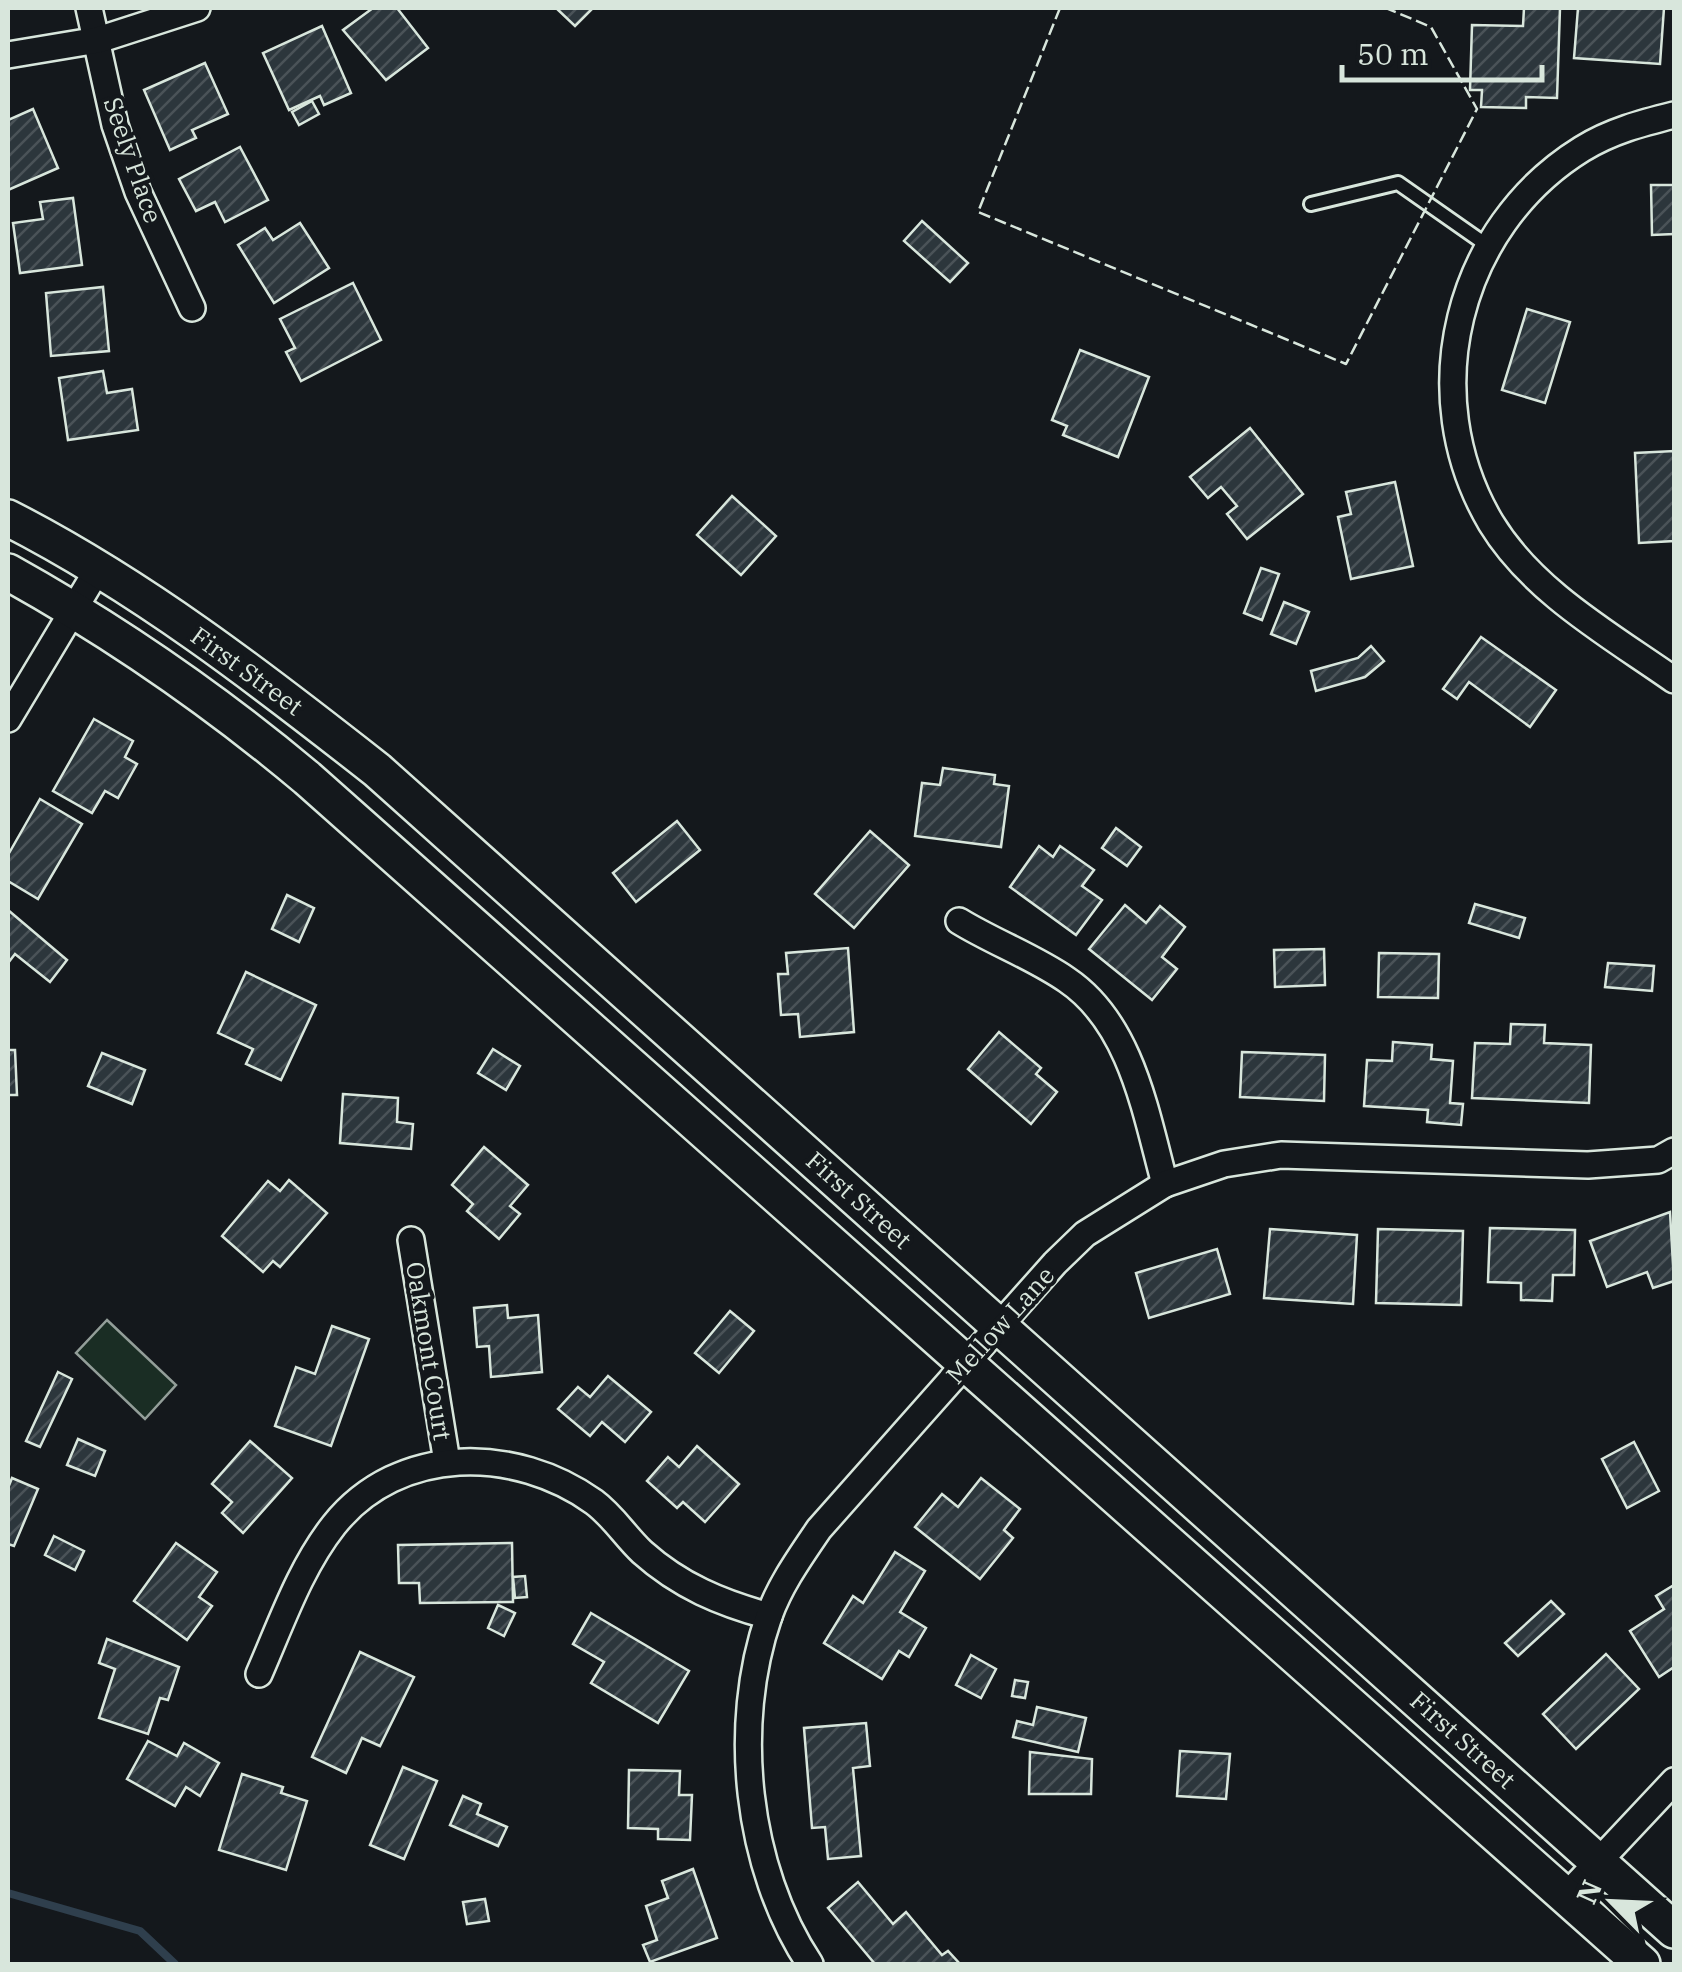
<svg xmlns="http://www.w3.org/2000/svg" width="1682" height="1972" viewBox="0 0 1682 1972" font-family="'IBM Plex Serif',serif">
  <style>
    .pitch { fill: #1a2d24; stroke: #939e99; stroke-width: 2.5 }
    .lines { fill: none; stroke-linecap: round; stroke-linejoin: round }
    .stream { stroke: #2f3f4d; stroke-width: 8 }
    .building { fill: url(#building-hatch); stroke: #d8e6dc; stroke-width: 2.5 }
    .service-casing { stroke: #d8e6dc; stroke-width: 18 }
    .minor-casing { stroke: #d8e6dc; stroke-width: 30 }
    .secondary-casing { stroke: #d8e6dc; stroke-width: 40 }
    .service { stroke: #14181c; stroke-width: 12 }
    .minor { stroke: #14181c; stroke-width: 25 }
    .secondary { stroke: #14181c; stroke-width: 35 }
    .fence { stroke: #d8e6dc; stroke-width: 2.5; stroke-dasharray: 12 5; stroke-linecap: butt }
    .labels { text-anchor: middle; stroke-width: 8; stroke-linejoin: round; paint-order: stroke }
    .street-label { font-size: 25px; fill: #d8e6dc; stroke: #14181c }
  </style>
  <defs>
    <pattern id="building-hatch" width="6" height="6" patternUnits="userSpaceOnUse" patternTransform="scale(2.5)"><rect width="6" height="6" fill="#2c363c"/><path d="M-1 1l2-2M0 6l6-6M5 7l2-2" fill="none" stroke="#4a5358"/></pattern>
  </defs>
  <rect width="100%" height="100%" fill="#14181c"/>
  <path class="pitch" d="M107,1320L176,1385L145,1419L76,1353Z"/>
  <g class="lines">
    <path class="stream" d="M8,1893L140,1931L175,1964"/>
  </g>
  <g class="building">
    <path d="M373,8H397L428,48L386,80L343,30Z"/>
    <path d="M556,8H593L575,26Z"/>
    <path d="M1524,8H1560L1557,98L1526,97V108L1481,107L1482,90H1470L1472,25L1523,26Z"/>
    <path d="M1578,8H1664L1660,64L1574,58Z"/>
    <path d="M322,26L351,93L324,105L320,96L289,110L263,53Z"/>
    <path d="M205,63L228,114L192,130L196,138L170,150L144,90Z"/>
    <path d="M312,101L319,114L299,125L292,112Z"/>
    <path d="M33,109L58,168L8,190V120Z"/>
    <path d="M240,147L268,200L225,222L215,202L196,211L179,179Z"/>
    <path d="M1651,185H1674V234L1652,235Z"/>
    <path d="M73,198L82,265L20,273L13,223L43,219L40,202Z"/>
    <path d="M922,221L968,263L950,282L904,241Z"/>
    <path d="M300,223L329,268L274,303L238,245L265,228L273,240Z"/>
    <path d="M353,283L381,340L301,381L286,352L295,348L280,319Z"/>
    <path d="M103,287L109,351L51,356L46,293Z"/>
    <path d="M1527,309L1570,322L1545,403L1502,390Z"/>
    <path d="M1080,350L1149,377L1118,457L1063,435L1067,426L1052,420Z"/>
    <path d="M103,371L107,393L132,389L138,430L68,440L59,378Z"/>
    <path d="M1250,428L1303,494L1247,539L1227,514L1237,506L1221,487L1208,498L1190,477Z"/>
    <path d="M1674,451V541L1639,543L1635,453Z"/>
    <path d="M1395,482L1413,566L1351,579L1338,517L1351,514L1346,492Z"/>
    <path d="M732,496L776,536L741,575L697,535Z"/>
    <path d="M1261,568L1279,574L1262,620L1244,613Z"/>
    <path d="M1284,602L1309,612L1296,644L1271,634Z"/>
    <path d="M1481,637L1556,690L1530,727L1469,682L1457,699L1443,689Z"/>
    <path d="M1371,646L1384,661L1365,677L1316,691L1311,671L1358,658Z"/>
    <path d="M94,719L133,741L125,757L137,764L118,798L105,791L92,813L53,791Z"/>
    <path d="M943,768L995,775L994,784L1009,786L1001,847L915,836L922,783L940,785Z"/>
    <path d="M40,799L82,824L38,899L8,881V855Z"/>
    <path d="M677,821L700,850L636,902L613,873Z"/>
    <path d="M1116,828L1141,847L1127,866L1102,848Z"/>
    <path d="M870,831L909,865L854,928L815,894Z"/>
    <path d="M1039,846L1053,857L1060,846L1094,870L1082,886L1102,900L1076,935L1010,887Z"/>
    <path d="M287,895L314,908L299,942L272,929Z"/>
    <path d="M1475,904L1525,918L1519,938L1469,923Z"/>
    <path d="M1125,905L1146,923L1160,906L1185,927L1162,957L1177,969L1152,1000L1089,949Z"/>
    <path d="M8,910L67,960L50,982L15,954L8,963Z"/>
    <path d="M848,948L854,1032L800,1037L798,1014L781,1015L778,974H788L786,953Z"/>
    <path d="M1324,949L1325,985L1275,987L1274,950Z"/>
    <path d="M1379,953L1439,954L1438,998L1378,997Z"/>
    <path d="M1608,963L1654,966L1652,991L1605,987Z"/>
    <path d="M246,972L316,1005L281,1080L246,1064L253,1049L218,1033Z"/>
    <path d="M1511,1024L1545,1025L1544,1043L1591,1045L1589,1103L1472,1098L1475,1043L1510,1044Z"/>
    <path d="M999,1032L1041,1068L1036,1074L1057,1092L1031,1124L968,1069Z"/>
    <path d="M1393,1042L1432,1045L1431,1059L1453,1061L1450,1103L1463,1104L1461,1125L1427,1122L1428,1110L1364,1106L1367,1060L1392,1061Z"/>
    <path d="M493,1049L520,1066L506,1090L478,1073Z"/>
    <path d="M8,1050H15L17,1095H8Z"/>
    <path d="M1242,1052L1325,1055L1324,1101L1240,1097Z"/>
    <path d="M102,1053L145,1070L132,1104L88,1086Z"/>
    <path d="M343,1094L398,1098L397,1122L413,1124L411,1149L340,1143Z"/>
    <path d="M484,1147L528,1185L510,1206L520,1214L499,1239L467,1211L473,1204L452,1185Z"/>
    <path d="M289,1180L327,1213L280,1267L273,1261L263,1272L222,1236L268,1181L280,1191Z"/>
    <path d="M1670,1212L1674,1281L1653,1288L1647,1272L1607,1287L1590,1241Z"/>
    <path d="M1490,1228L1575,1230L1574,1275H1553L1552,1301L1521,1300V1283L1488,1282Z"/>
    <path d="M1270,1229L1357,1235L1353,1304L1264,1298Z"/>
    <path d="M1378,1229L1463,1231L1461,1305L1376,1303Z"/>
    <path d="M1217,1249L1230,1294L1149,1318L1136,1273Z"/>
    <path d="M507,1305L508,1318L538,1315L542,1372L491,1377L489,1346L477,1347L474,1308Z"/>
    <path d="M730,1311L754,1331L719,1373L695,1353Z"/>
    <path d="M332,1326L369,1339L331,1446L275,1426L296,1367L315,1374Z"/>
    <path d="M58,1372L72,1379L40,1447L26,1441Z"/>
    <path d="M608,1376L651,1412L625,1442L602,1422L590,1436L558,1409L578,1387L590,1397Z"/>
    <path d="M78,1439L105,1451L95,1476L67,1465Z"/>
    <path d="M250,1441L292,1478L243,1533L222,1513L232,1502L212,1484Z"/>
    <path d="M1634,1442L1659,1491L1627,1508L1602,1459Z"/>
    <path d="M697,1446L739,1484L705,1522L683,1502L677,1508L647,1481L668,1457L679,1467Z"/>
    <path d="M12,1478L38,1489L14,1546L8,1544V1488Z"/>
    <path d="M981,1478L1020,1509L1004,1530L1013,1538L980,1579L915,1527L942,1494L958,1507Z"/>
    <path d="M54,1536L84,1551L75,1570L45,1555Z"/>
    <path d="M176,1543L217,1572L199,1597L212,1606L187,1640L134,1601Z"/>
    <path d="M512,1543L513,1602L420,1603L419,1583H399L398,1545Z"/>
    <path d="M895,1552L925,1571L900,1612L926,1628L909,1657L899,1651L882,1679L824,1643L853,1596L863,1603Z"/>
    <path d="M525,1576L527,1597L515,1598L513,1577Z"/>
    <path d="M1674,1585V1667L1659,1677L1630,1631L1664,1609L1656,1596Z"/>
    <path d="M1551,1601L1564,1614L1518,1656L1505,1643Z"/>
    <path d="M498,1605L515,1613L504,1636L488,1628Z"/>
    <path d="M591,1613L689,1671L658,1723L591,1683L604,1662L573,1644Z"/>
    <path d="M107,1639L179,1667L168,1700L160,1698L148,1734L99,1718L115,1669L99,1663Z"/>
    <path d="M360,1652L414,1677L380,1746L362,1738L346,1773L312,1757Z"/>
    <path d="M1606,1654L1639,1689L1576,1749L1543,1714Z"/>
    <path d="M971,1655L996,1669L981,1698L956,1685Z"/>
    <path d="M1015,1680L1028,1682L1025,1698L1012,1696Z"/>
    <path d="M1037,1707L1086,1718L1078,1752L1013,1737L1017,1721L1033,1725Z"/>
    <path d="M866,1723L870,1766L853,1768L861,1856L828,1859L825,1827L812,1828L804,1728Z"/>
    <path d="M148,1741L177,1756L184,1743L219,1763L200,1796L186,1787L175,1806L127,1779Z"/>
    <path d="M1180,1751L1230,1754L1226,1799L1177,1796Z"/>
    <path d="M1030,1752L1092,1759L1091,1794H1029Z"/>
    <path d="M403,1767L437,1781L404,1859L370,1845Z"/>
    <path d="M629,1770L680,1771L679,1795H692L690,1840L658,1839V1829L628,1828Z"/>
    <path d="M242,1774L283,1787L281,1793L307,1801L286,1870L219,1850Z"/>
    <path d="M463,1796L481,1804L477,1814L507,1827L498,1846L450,1825Z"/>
    <path d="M693,1869L717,1938L650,1962L643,1945L657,1940L646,1906L668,1898L662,1881Z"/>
    <path d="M858,1882L893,1924L906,1912L942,1955L948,1951L960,1964H875L828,1908Z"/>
    <path d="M485,1899L489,1921L467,1924L463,1902Z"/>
  </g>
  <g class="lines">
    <defs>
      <path id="service" d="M1311,204L1398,183L1488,246"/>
      <g id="minor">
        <path d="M89,8L115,125L138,192L192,308"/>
        <path d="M8,55L98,40L197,8"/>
        <path d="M1674,115C1642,123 1611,131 1582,149C1456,227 1415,395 1491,523C1533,592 1610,635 1674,680"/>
        <path d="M8,719L98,569"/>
        <path d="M959,921C993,942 1034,957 1067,980C1132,1024 1146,1115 1165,1184"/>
        <path d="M411,1240L447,1462"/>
        <path d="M259,1674C281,1624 300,1568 334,1525C399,1444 516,1446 594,1502C613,1516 625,1536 642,1552C680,1586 721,1603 769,1616"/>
        <path d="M1566,1896L1674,1781"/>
        <path d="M810,1964C746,1868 731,1725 769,1616C780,1585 800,1557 819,1529L1055,1263L1085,1234L1165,1184L1224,1164L1281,1155L1588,1165L1658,1160L1674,1151"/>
      </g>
      <g id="secondary">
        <path d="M8,518C141,586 260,678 377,770L1674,1930"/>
        <path d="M8,572C114,631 214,700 307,778L1642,1964"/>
      </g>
    </defs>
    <use href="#service" class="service-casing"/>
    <use href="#minor" class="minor-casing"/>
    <use href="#secondary" class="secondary-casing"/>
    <use href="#service" class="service"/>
    <use href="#minor" class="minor"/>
    <use href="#secondary" class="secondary"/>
    <path class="fence" d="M1060,8L978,212L1346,364L1477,109L1431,27L1386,8"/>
  </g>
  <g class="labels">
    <g class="street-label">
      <text transform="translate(133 160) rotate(71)" y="9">Seely Place</text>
      <text transform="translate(247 671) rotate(36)" y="9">First Street</text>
      <text transform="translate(859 1200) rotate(42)" y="9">First Street</text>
      <text transform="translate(1000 1325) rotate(-48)" y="9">Mellow Lane</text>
      <text transform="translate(429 1351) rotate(81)" y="9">Oakmont Court</text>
      <text transform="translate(1463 1740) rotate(42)" y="9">First Street</text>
    </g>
  </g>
  <rect width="1682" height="1972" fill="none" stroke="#d8e6dc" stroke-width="20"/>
  <g transform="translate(1612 1902) rotate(294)" stroke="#14181c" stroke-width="8" paint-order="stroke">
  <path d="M0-8L18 38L0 25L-18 38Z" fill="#d8e6dc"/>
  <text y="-15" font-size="28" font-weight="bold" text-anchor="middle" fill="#d8e6dc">N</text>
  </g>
  <path d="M1342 65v15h200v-15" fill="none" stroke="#d8e6dc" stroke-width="5"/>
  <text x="1357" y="65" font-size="30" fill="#d8e6dc" stroke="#14181c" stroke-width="8" paint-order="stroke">50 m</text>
</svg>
